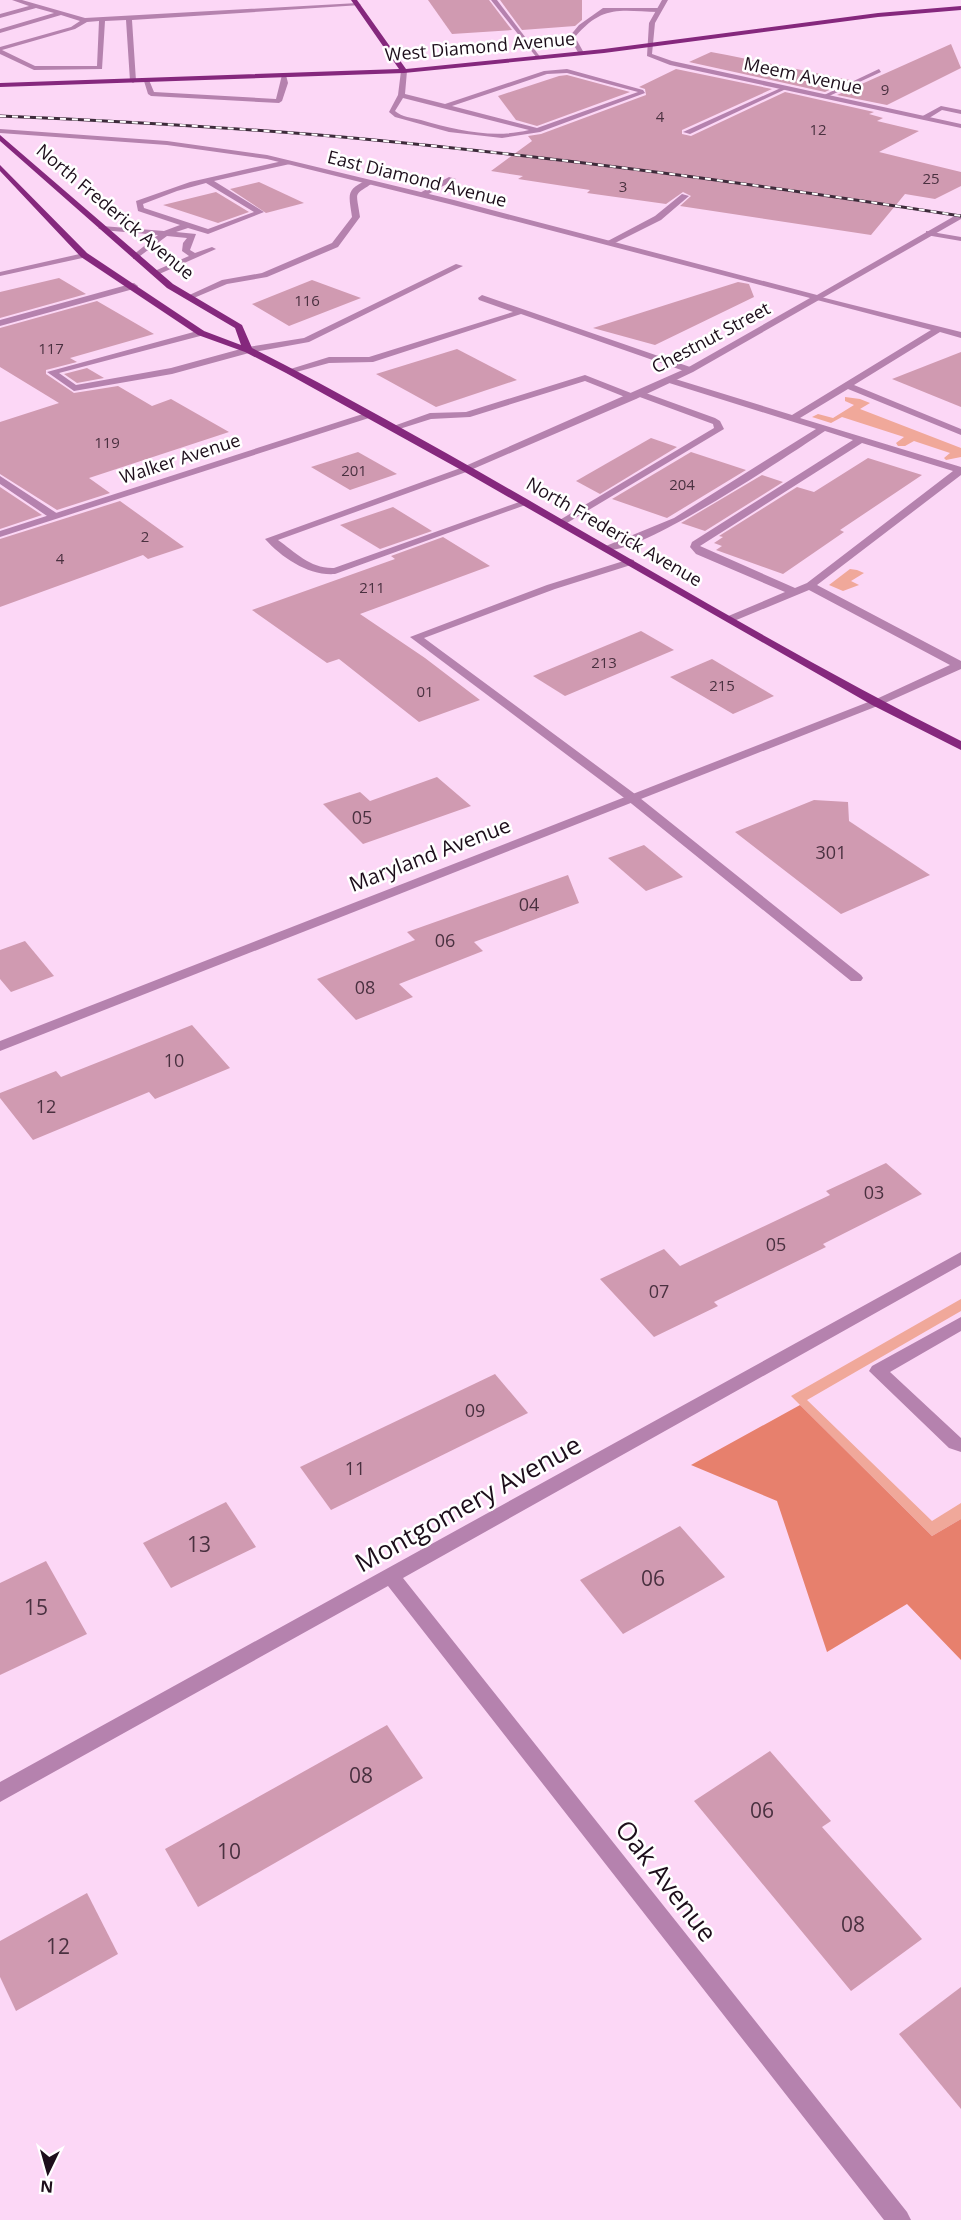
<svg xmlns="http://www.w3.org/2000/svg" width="961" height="2220" viewBox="0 0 961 2220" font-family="'Open Sans',sans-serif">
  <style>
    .green { fill: #f0a89a }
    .forest { fill: #e7806d }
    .building { fill: #d09ab1 }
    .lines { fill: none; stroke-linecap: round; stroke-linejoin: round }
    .service { fill: #b582ae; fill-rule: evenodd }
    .minor { fill: #b582ae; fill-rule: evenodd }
    .tertiary { fill: #b582ae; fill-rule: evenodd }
    .primary { fill: #85287d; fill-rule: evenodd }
    .rail-casing { stroke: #3d2b3a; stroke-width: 3 }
    .rail { stroke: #fff; stroke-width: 2; stroke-dasharray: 6; stroke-linecap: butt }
    .labels { text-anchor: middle; stroke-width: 5; stroke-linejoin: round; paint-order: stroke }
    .far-number-label { font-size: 15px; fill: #4a3140 }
    .far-street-label { font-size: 18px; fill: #1d0e1b; stroke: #fff }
    .number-label { font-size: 18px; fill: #4a3140 }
    .street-label { font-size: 21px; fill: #1d0e1b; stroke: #fff }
    .near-number-label { font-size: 21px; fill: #4a3140 }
    .near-street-label { font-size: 26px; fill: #1d0e1b; stroke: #fff }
  </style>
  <rect width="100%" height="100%" fill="#fcd7f6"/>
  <g class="green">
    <path d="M845,397L860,399L870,403L860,409L961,448V457L946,460L944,458L950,453L914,441L905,446H898L896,443L904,437L842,417L831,423L812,417L818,414L833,418L854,405L845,401Z"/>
    <path d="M850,569L857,570L864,573L851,581L859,585L843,591L829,585Z"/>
    <path d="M961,1299V1311L807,1400L932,1521L961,1503V1519L932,1536L791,1396Z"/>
  </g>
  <path class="forest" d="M800,1405L932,1536L961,1519V1660L907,1604L827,1652L777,1501L691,1465Z"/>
  <g class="building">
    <path d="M428,0H489L512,30L452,34Z"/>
    <path d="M500,0H582V20L575,26L522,30Z"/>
    <path d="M951,44L961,68L887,105L837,95Z"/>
    <path d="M711,52L727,55L850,80L825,92L689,62Z"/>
    <path d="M676,69L772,89L682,130V134L691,136L785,92L874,112L869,114L883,118L877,121L919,131L879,152L961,172V186L935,199L905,194L871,235L680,206L691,196L683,192L666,204L587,193L590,190L518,179L523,176L491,171L532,141L528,136L541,134L646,95L645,89L639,87Z"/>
    <path d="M567,75L630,92L537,126L516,120L498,96L559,76Z"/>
    <path d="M259,182L304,203L266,213L230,189Z"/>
    <path d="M216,192L249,212L218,223L163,205Z"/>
    <path d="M59,278L86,294L0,318V292Z"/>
    <path d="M312,280L361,298L289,326L252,304Z"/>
    <path d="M738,282L749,284L754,297L655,345L593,328Z"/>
    <path d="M97,301L154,334L70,358L77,362L46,370V374L74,393L118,386L152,406L171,399L229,432L89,478L110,493L57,510L0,474V422L59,403L0,367V328Z"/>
    <path d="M457,349L517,380L436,407L376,374Z"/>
    <path d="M961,352V407L892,379Z"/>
    <path d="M87,368L104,378L77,383L64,374Z"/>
    <path d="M651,438L677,447L600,494L576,481Z"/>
    <path d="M358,452L397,474L350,490L311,467Z"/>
    <path d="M691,452L746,470L667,518L612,499Z"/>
    <path d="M868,458L922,475L840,530L844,532L783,574L716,550L722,546L714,543L723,537L719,536L797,487L814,492Z"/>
    <path d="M762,475L783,482L705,531L681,523Z"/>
    <path d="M0,487L42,515L0,529Z"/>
    <path d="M120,501L184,547L148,559L143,555L0,607V539Z"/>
    <path d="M393,507L432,531L380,549L340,525Z"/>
    <path d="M443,537L490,566L360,614L425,658L480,700L419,722L339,659L327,663L252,610L395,559L391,556Z"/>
    <path d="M641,631L674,650L565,696L533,676Z"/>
    <path d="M712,659L774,696L733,714L670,677Z"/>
    <path d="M437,777L471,806L363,844L323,804L360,792L370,801Z"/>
    <path d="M814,800L848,802L849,821L930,875L841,914L735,832Z"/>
    <path d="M644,845L683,877L646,891L608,858Z"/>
    <path d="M568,875L579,903L474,942L483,951L399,984L413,997L356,1020L317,979L415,940L407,932Z"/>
    <path d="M25,941L54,976L11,992L0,979V950Z"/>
    <path d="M192,1025L230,1068L155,1099L149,1092L33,1140L0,1098V1093L56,1071L61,1077Z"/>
    <path d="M886,1163L922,1194L823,1244L826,1247L714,1302L718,1306L654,1337L600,1279L664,1249L680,1266L830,1195L826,1191Z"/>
    <path d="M495,1374L528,1413L331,1510L300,1467Z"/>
    <path d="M226,1502L256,1547L171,1588L143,1543Z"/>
    <path d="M680,1526L725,1577L623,1634L580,1580Z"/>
    <path d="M46,1561L87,1634L0,1675V1583Z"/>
    <path d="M387,1725L423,1778L198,1907L165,1849Z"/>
    <path d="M770,1751L831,1821L822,1827L922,1939L851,1991L694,1801Z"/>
    <path d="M87,1893L118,1954L16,2011L0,1977V1941Z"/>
    <path d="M961,1987V2109L899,2034Z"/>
  </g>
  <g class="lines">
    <g class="service">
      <path d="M12,0H22L85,18L358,3L361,5L132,20L136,81L133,83L130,81L126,20L105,21L102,69L34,70L0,54V47L71,27L80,21L61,15L0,33V29L54,13L36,8L0,18V14L29,6ZM99,21L97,66H35L2,50L75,29L87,22Z"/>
      <path d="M491,0H497L541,58H537Z"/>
      <path d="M603,8H659L662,10L659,12C620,11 603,4 575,37L584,53L579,54L569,37L579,25Z"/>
      <path d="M404,69L407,71L405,94L445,104L544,71L567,69L643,90L645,93L540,132L502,138L449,132L395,117L389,112L398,95L401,71ZM567,73L638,92L537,128L452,106L547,74ZM403,98L529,130C493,139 456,130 421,120C412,118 402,117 395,111Z"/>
      <path d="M879,69L881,72L827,97L822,96Z"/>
      <path d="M282,75H286L288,83L282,101L279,103L151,96L148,94L144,81L149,80L154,92L276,99Z"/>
      <path d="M783,87L788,88L690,134L683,132Z"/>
      <path d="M941,106L961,110V114L942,110L926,120L919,118Z"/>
      <path d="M287,160L290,164L214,181L264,212L208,234L188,228L176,232L196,234L190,250L195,253L212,247L216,249L157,275L150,273L189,256L182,251L183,243L187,238L167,236L136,259H133V255L158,235L102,230L98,228L102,226L164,231L180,225L138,211L136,201L190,182ZM206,183L254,212L208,229L144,208L143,204L177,191Z"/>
      <path d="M449,177L456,179L423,197L416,195Z"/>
      <path d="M367,180L374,182C353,197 356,189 360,217L338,247L267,277L227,284L189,300L185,297L222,280L262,273L332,243L352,217C349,195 345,190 367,180Z"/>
      <path d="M682,194L689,196L661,220L611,245L604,243L655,216Z"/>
      <path d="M456,264L463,266L309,342L249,353L172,374L74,391L47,372L201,330L204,331V335L59,373L76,385L171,368L248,347L304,338Z"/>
      <path d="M134,283L138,286L137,288L0,326V320Z"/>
      <path d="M482,295L693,368L695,370L687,372L521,314L373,362L329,363L289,374L284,371L329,357H369L513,312L479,300L478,298Z"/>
      <path d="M817,296L961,332V338L940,332L854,385L961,429V435L848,389L800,418L961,467V475L817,585L961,661V669L876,707L870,703L872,701L950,665L809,590L734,621H726V617L785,592L696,554L690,547L692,542L853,440L825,431C796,450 624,567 601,548L674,518L816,429L666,382V378H672L792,415L931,330L817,300ZM862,443L953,471L807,583L795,588L700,546Z"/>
      <path d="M585,375L636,395L637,392H643L715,418L720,421L724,429L562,526L557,523L558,521L714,428L713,424L637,396L636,399H630L585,381L470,417L431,419L393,431L388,428L430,413L466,412Z"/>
      <path d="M466,466L469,467V471L278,540C295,552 311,569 334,568L522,501L531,503L335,574C309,576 282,558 265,539Z"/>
      <path d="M0,476L58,514V518H50L0,484Z"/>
      <path d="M630,559L634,560V564L555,589L424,638L635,794L861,975L863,978L861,981H851L627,800L410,637L547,585Z"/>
      <path d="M961,1317V1331L890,1372L961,1438V1452L949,1448L869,1371L872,1366Z"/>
    </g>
    <g class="minor">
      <path d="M662,0H668L655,23L652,54L672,61L961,124V128L670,65L647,56L649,23Z"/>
      <path d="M926,231L961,237V241L926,235Z"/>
      <path d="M84,253H87V257L0,276V272Z"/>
      <path d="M369,412L372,413V417L0,537V531Z"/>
      <path d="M876,699L882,703L880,705L0,1051V1041Z"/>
      <path d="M961,1252V1265L403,1578L907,2212L911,2220H884L388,1586L0,1802V1782Z"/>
    </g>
    <path class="tertiary" d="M0,129L167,141L267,155L454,200L817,295L958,214H961V219L693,372L636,399L466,472L463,471V467L687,368L810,298L449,204L267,159L167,145L0,133Z"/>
    <g class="primary">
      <path d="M351,0H357L406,69L604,49L878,13L961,6V10L878,17L604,53L404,73L0,87V83L399,69Z"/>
      <path d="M0,135L173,284L242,325L252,348C493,471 720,620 961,741V750L872,705L463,471L286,373L245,352L198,335L81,257L0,171V165L87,253L204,331L241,345L235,328L167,288L0,141Z"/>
    </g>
    <defs>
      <path id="rail" d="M0,116C121,121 243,128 364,139C564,158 763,185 961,216"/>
    </defs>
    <use href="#rail" class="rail-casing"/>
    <use href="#rail" class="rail"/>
  </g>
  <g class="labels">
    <g class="far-number-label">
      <text x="885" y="95">9</text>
      <text x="660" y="122">4</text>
      <text x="818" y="135">12</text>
      <text x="931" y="184">25</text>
      <text x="623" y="192">3</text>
      <text x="307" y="306">116</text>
      <text x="51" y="354">117</text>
      <text x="107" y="448">119</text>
      <text x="354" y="476">201</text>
      <text x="682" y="490">204</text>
      <text x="145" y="542">2</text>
      <text x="60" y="564">4</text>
      <text x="372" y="593">211</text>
      <text x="604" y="668">213</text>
      <text x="722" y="691">215</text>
      <text x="425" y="697">01</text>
    </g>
    <g class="far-street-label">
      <text transform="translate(480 47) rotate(-5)" y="6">West Diamond Avenue</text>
      <text transform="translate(803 76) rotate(12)" y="6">Meem Avenue</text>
      <text transform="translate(417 179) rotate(14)" y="6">East Diamond Avenue</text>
      <text transform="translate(115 212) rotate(40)" y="6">North Frederick Avenue</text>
      <text transform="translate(711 338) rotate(-28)" y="6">Chestnut Street</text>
      <text transform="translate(180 459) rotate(-18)" y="6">Walker Avenue</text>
      <text transform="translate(614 532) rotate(30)" y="6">North Frederick Avenue</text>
    </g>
    <g class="number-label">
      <text x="362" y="824">05</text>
      <text x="831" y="859">301</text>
      <text x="529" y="911">04</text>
      <text x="445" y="947">06</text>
      <text x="365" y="994">08</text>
      <text x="174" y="1067">10</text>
      <text x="46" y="1113">12</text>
      <text x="874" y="1199">03</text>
      <text x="776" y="1251">05</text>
      <text x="659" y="1298">07</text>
      <text x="475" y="1417">09</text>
      <text x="355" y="1475">11</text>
    </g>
    <g class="street-label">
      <text transform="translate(430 855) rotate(-21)" y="7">Maryland Avenue</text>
    </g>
    <g class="near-number-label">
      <text x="199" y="1552">13</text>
      <text x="653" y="1586">06</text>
      <text x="36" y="1615">15</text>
      <text x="361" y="1783">08</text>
      <text x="762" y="1818">06</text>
      <text x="229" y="1859">10</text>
      <text x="853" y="1932">08</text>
      <text x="58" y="1954">12</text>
    </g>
    <g class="near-street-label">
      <text transform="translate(468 1504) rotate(-29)" y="9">Montgomery Avenue</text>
      <text transform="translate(666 1881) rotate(52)" y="9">Oak Avenue</text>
    </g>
  </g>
  <g transform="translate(48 2172) rotate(185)" stroke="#ffffff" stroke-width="4.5" paint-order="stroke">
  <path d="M0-4.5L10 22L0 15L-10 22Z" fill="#1d0e1b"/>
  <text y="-9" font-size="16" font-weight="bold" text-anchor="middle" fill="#1d0e1b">N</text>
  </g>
</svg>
